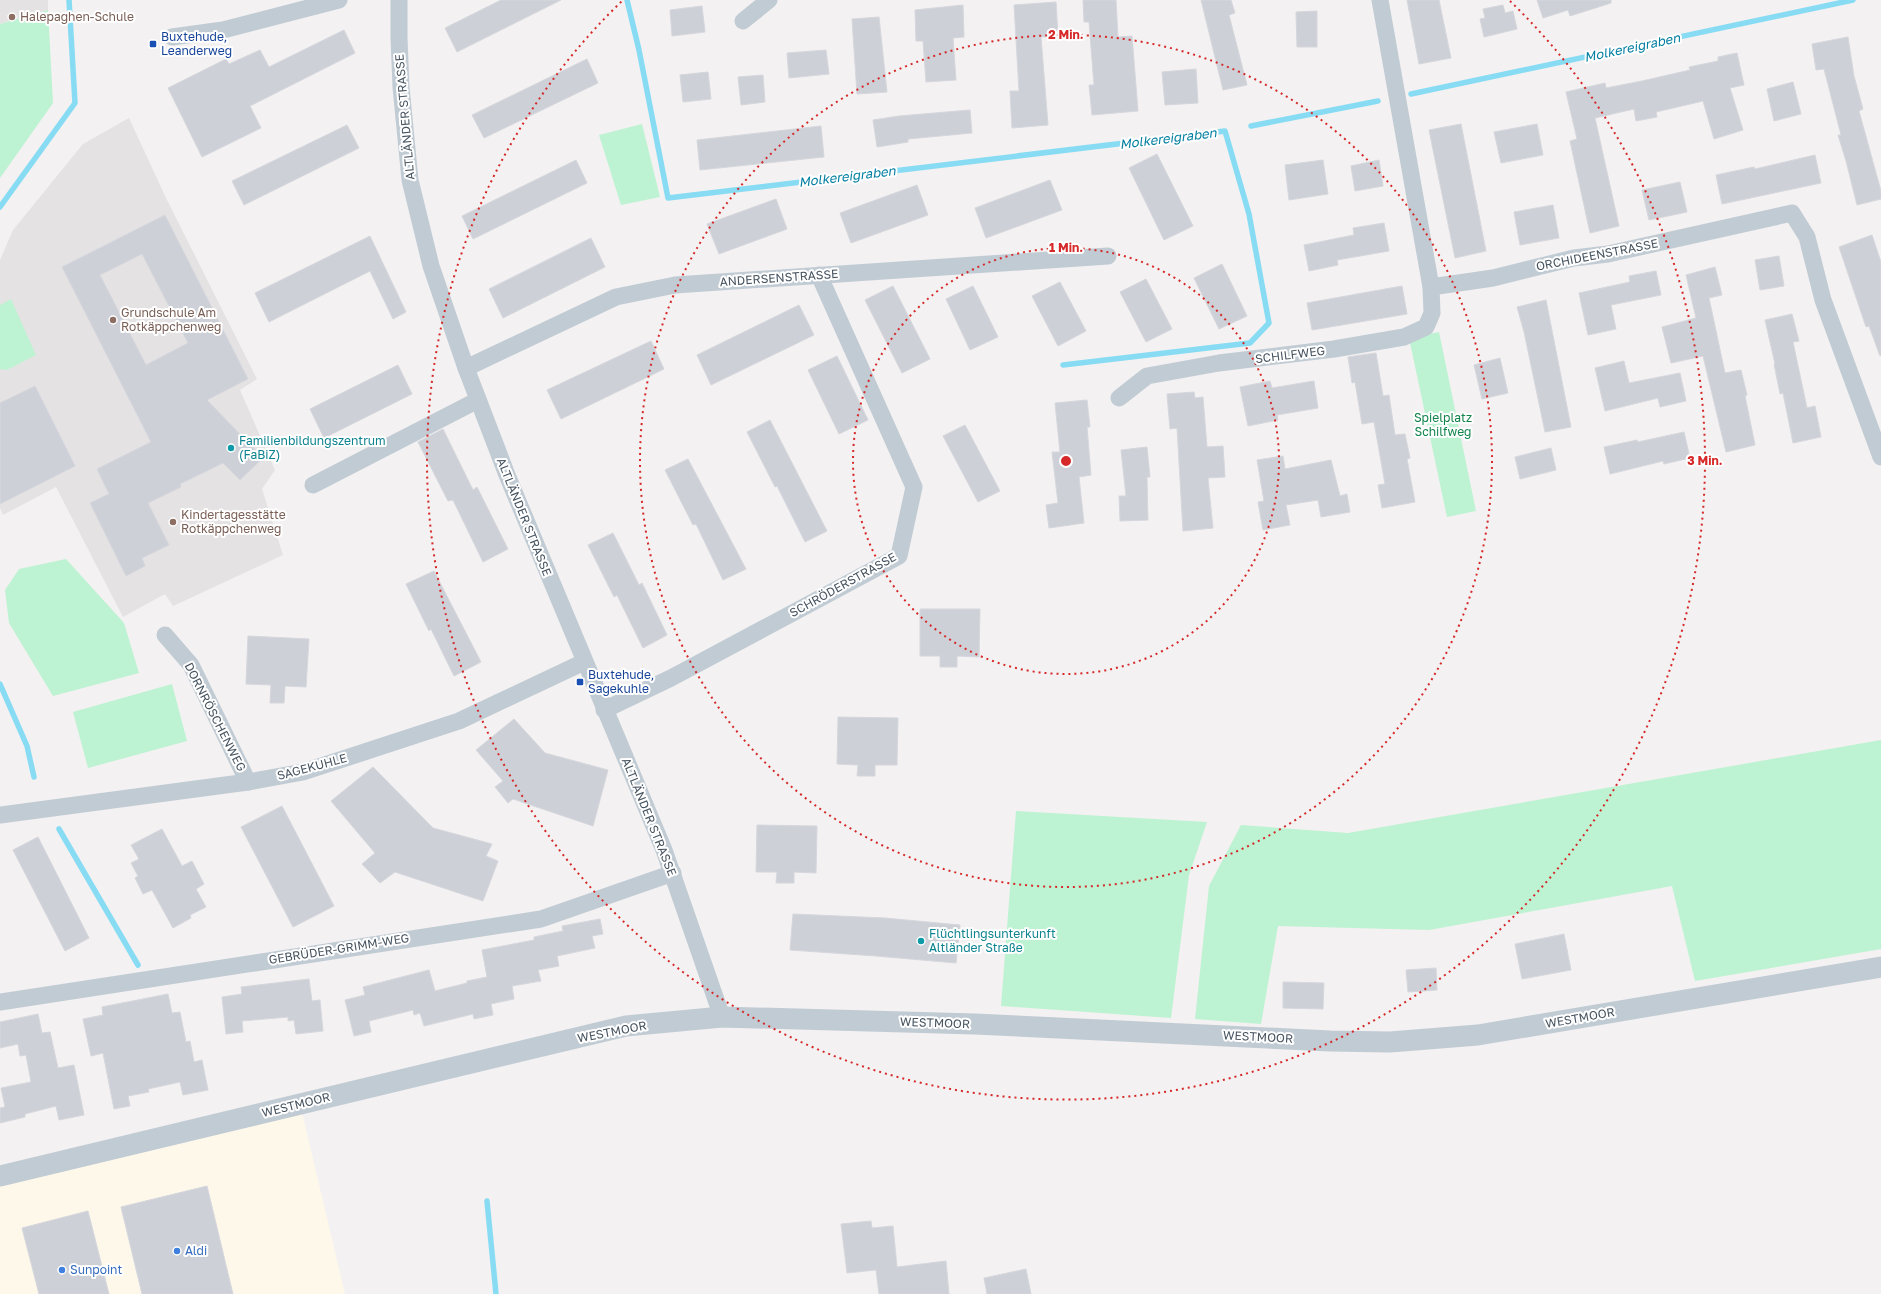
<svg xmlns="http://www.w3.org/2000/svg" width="1881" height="1294" viewBox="0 0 1881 1294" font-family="'Golos Text',sans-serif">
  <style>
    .commercial { fill: #fef8eb }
    .education { fill: #e5e2e3 }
    .green { fill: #bdf3d2 }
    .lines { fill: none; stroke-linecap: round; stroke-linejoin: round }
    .stream { stroke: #87dcf4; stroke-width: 5.5 }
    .building { fill: #cdd0d6; stroke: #d5d7dd; fill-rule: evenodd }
    .minor { stroke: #c1cbd4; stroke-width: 17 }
    .tertiary { stroke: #c1cbd4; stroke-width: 21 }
    .ring { fill: none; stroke: #d62828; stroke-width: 2; stroke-dasharray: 2 4 }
    .education-dot { fill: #8d6e63; stroke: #fff; stroke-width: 1.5 }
    .transit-dot { fill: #1a4fb4; stroke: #fff; stroke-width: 1.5 }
    .culture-dot { fill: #0f9aa8; stroke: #fff; stroke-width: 1.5 }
    .shop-dot { fill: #3f7fe0; stroke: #fff; stroke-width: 1.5 }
    .labels { text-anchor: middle; stroke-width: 4; stroke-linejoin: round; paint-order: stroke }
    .education-label { font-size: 12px; fill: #785e54; stroke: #fff; text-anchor: start }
    .transit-label { font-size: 12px; fill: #164399; stroke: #fff; text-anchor: start }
    .street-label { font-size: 12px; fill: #475460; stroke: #fff }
    .park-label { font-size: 12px; fill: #10844a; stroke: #fff }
    .culture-label { font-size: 12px; fill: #0d838f; stroke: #fff; text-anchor: start }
    .shop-label { font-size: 12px; fill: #366cbe; stroke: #fff; text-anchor: start }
    .water-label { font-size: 13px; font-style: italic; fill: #037fa1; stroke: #fff }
    .centre { fill: #d62828; stroke: #fff; stroke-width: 2 }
    .ring-label { font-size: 12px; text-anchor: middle; font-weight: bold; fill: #d62828; stroke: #fff; stroke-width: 4; stroke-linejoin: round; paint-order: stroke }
  </style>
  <rect width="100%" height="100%" fill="#f3f1f1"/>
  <path class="commercial" d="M300,1104L345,1294H0V1179Z"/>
  <g class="education">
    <path d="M0,0H48V10L0,24Z"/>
    <path d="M129,118L166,198L257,379L240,390L275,470L262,489L283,555L173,606L165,594L123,617L56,487L3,515L0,508V260L13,230L83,144Z"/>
  </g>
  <g class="green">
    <path d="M48,10L53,103L0,178V24Z"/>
    <path d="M642,124L660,197L621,205L599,135Z"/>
    <path d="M11,299L36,355L7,370L0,369V305Z"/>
    <path d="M1439,332L1476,511L1447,517L1409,338Z"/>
    <path d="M66,559L124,623L139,673L53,696L9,623L5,590L19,569Z"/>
    <path d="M172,684L187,741L88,768L73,712Z"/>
    <path d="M1881,740V949L1695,981L1672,886L1429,930L1278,926L1261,1024L1195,1019L1209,886L1241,825L1348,833Z"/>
    <path d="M1016,811L1207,822L1189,875L1171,1018L1001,1006Z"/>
  </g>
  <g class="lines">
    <g class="stream">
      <path d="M627,0L639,50L668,198L1225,131L1249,214L1269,323L1250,343L1063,365"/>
      <path d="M1411,94L1853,0"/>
      <path d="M1251,126L1378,101"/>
      <path d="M0,207L75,103L69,0"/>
      <path d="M0,684L27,746L34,777"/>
      <path d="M59,829L138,965"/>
      <path d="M487,1201L496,1294"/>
    </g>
  </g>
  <g class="building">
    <path d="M501,0H561L457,52L445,28Z"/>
    <path d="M1083,0H1116L1118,37L1132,36L1138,111L1092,115L1089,85H1094L1089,22H1084Z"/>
    <path d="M1201,0H1231L1235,13L1229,15L1247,85L1223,90Z"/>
    <path d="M1407,0H1439L1451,58L1419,64Z"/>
    <path d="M1537,0H1611V3L1570,16L1568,10L1543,18Z"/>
    <path d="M1056,2L1058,36L1041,37L1048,125L1012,128L1010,91H1019L1014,5Z"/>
    <path d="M963,5L964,37L953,38L956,80L926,82L923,41H916L915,10Z"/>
    <path d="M1503,5L1505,13L1513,11L1517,29L1484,37L1480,19L1485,18L1483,9Z"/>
    <path d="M702,6L705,32L672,36L670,10Z"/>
    <path d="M1317,11V47H1297L1296,12Z"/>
    <path d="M879,17L887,92L857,94L852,19Z"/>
    <path d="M344,30L355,53L250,106L261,128L202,157L168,88L226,59L229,64L260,50L269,67Z"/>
    <path d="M1848,37L1854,76L1863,109L1859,111L1881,191V199L1857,205L1846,161L1838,135H1841L1824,69L1816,70L1812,44Z"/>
    <path d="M826,50L829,74L789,78L787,53Z"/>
    <path d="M1737,53L1744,85L1730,88L1743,130L1714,139L1703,101L1656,112L1657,117L1636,121L1634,109L1595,118L1619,226L1590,233L1570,141L1577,139L1566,92L1605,83L1606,88L1642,81L1690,70L1689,67L1718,61V57Z"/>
    <path d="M587,59L598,83L484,138L472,115Z"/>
    <path d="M1196,69L1198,103L1165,105L1162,72Z"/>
    <path d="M708,72L711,99L683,102L680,75Z"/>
    <path d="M763,75L765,102L741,105L738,77Z"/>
    <path d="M1793,82L1801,114L1774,121L1767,89Z"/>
    <path d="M970,110L972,133L908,139V142L877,147L873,120L899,116Z"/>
    <path d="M1461,124L1486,251L1455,258L1429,130Z"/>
    <path d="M1537,124L1543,155L1501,163L1494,132Z"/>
    <path d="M347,125L359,148L244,205L232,181Z"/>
    <path d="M821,126L824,157L700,170L697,140Z"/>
    <path d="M1157,154L1193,226L1164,240L1129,168Z"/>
    <path d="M1815,155L1821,183L1722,204L1716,175L1754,167L1755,169Z"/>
    <path d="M576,160L587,183L473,239L462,216Z"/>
    <path d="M1323,160L1328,194L1289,200L1285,165Z"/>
    <path d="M1379,160L1383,186L1355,191L1351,166Z"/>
    <path d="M1050,180L1062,210L986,238L975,208Z"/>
    <path d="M1680,182L1687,212L1649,220L1642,190Z"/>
    <path d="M917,185L928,215L851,243L840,213Z"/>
    <path d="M776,199L787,229L719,254L707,224Z"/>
    <path d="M1553,205L1559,238L1520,245L1514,212Z"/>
    <path d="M165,215L248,379L207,400L263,458L240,480L223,463L180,484L181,487L148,503L169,545L142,558L145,566L126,576L90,503L109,494L97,469L151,442L62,267ZM142,254L188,343L146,365L100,275Z"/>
    <path d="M1384,223L1389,251L1337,260L1338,265L1309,271L1304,245L1354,235L1353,228Z"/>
    <path d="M1872,235L1881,262V355L1880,356L1869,326L1866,327L1839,247Z"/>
    <path d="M370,236L406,312L393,319L370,271L269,322L255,293Z"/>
    <path d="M591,238L605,267L503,318L489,289Z"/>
    <path d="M1779,256L1784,286L1760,290L1755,260Z"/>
    <path d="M1222,264L1247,316L1219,329L1194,278Z"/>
    <path d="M1715,267L1722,295L1709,298L1725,373L1741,370L1747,395L1745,396L1755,445L1726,452L1703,356L1671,363L1662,327L1696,318L1686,275Z"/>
    <path d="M1656,271L1661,295L1611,305L1616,329L1588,335L1579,293L1630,282L1629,276Z"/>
    <path d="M1146,279L1172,329L1146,342L1120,292Z"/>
    <path d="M1060,282L1086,331L1058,346L1032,296Z"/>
    <path d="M893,286L930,359L902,373L865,300Z"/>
    <path d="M973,286L998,337L970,350L946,299Z"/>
    <path d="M1402,286L1407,314L1312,330L1307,303Z"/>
    <path d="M1546,300L1571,427L1545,432L1524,332L1517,307Z"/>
    <path d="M799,305L814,335L711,385L697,355Z"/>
    <path d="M1792,314L1799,341L1793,342L1807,408L1815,406L1821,437L1793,443L1783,393L1780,394L1774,364H1775L1765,320Z"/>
    <path d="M651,341L664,369L561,419L547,390Z"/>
    <path d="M1376,353L1383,396L1389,395L1395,435L1405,434L1410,458L1407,459L1415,502L1382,508L1378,485L1385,484L1374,422L1362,424L1355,382L1352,383L1348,357Z"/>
    <path d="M837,356L868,420L839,434L808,370Z"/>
    <path d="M1500,358L1508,393L1482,399L1474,365Z"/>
    <path d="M1624,361L1629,383L1680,373L1686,401L1660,407L1658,398L1605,411L1595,368Z"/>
    <path d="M398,365L412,394L324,438L310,409Z"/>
    <path d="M1270,381L1272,388L1314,381L1318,408L1277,415L1278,420L1248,426L1240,387Z"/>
    <path d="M35,386L75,466L0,504V403Z"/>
    <path d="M1194,392L1195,398L1203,397L1207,447L1223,446L1225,477L1208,478L1213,528L1183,531L1177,428L1170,429L1167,394Z"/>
    <path d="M1087,400L1090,427H1087L1091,475L1079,477L1084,523L1049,528L1046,505L1058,503L1052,452H1060L1055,403Z"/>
    <path d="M770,420L827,531L805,542L777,486L775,487L747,432Z"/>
    <path d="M965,425L1000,491L978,502L943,436Z"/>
    <path d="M443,429L473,490L477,487L508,549L483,562L453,500L448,501L418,442Z"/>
    <path d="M1684,432L1690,458L1664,464L1663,461L1610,474L1604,447L1637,440L1638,442Z"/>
    <path d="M1147,447L1150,477H1147L1148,520L1120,521L1119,496H1126L1121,450Z"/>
    <path d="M1551,448L1556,470L1520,479L1515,457Z"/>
    <path d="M1283,456L1285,469L1331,460L1340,496L1347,494L1350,512L1321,517L1318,500L1286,505L1290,525L1263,530L1258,502L1264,501L1257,460Z"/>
    <path d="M688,459L746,569L723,580L696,524L693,525L665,470Z"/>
    <path d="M613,533L639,585L642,583L667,635L643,648L617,595L614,597L588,545Z"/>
    <path d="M434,571L481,662L454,676L431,629L429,631L406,584Z"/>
    <path d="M920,609H980L979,657L957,656V667H940V656H920Z"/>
    <path d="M248,636L309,639L306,687L285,686L284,703H270L271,685L246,684Z"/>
    <path d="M838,717L898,718L897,765H875V776H857L858,765L837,764Z"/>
    <path d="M514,719L545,753L608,770L593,826L513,799L508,803L495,787L503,781L476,750Z"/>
    <path d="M373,767L433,828L492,844L486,856L498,861L483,901L395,872L380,883L362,864L375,853L331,801Z"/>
    <path d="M282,806L334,906L293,927L241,827Z"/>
    <path d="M757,825L817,826L816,873L794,872V883H776L777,872H756Z"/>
    <path d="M162,829L182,866L192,861L204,884L196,889L206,907L190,915L191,918L173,928L152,890L143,894L135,878L138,876L131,863L139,859L131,845Z"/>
    <path d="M38,837L89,938L65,951L13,850Z"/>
    <path d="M793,914L885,918L960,925L956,963L876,956L790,950Z"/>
    <path d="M600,919L603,934L592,936L595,948L557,956L559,966L538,970L541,981L512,986L514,999L491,1004L493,1015L474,1019L473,1014L424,1026L420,1013L414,1015L413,1010L369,1021L371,1032L354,1036L345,1000L365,995L363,987L429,970L435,991L467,983V981L487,977L482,950L534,940V937L563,931L562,926Z"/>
    <path d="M1564,934L1571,970L1522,979L1515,944Z"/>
    <path d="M1436,968L1437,990L1408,992L1406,970Z"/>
    <path d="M309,979L312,1001L320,1000L323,1031L296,1034L294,1020L288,1021V1017L242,1021L243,1032L226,1034L222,997L242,994L241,987Z"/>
    <path d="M1283,982L1324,983L1323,1009L1283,1008Z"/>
    <path d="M168,994L172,1013L180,1012L186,1042L190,1041L194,1062L202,1060L208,1090L183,1095L180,1082L148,1089L149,1092L128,1096L130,1106L114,1109L103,1053L91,1056L83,1019L103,1015L102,1007Z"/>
    <path d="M38,1014L42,1033L50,1032L58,1068L74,1065L84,1115L59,1120L56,1106L25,1114V1117L0,1123V1108L5,1107L1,1088L31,1082L26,1055L20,1056L18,1044L0,1048V1022Z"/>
    <path d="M207,1186L233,1294H142L121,1207Z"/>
    <path d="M88,1211L109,1294H39L22,1228Z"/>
    <path d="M871,1221L872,1228L893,1226L897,1267L946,1261L949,1294H879L876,1270L847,1273L841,1224Z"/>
    <path d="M1026,1269L1031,1294H987L984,1278Z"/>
  </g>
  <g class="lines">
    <g class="minor">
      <path d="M399,0V38L401,87L410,180L431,266L466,368L507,475L664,850L722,1017"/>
      <path d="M1380,0L1431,287L1493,278L1574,258L1608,254L1792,213L1807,237L1823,300L1881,457"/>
      <path d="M743,21L769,0"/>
      <path d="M172,37L223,30L339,0"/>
      <path d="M466,368L616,297L675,285L1108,256"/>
      <path d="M1119,398L1147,376L1219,363L1334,349L1404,337L1426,327L1432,313L1431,287"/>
      <path d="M313,485L478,400"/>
      <path d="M165,635L191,665L248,782"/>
      <path d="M604,710L671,678L899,556L914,487L819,275"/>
      <path d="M0,815L248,782L303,772L459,721L584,662"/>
      <path d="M0,1002L541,919L673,873"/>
    </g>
    <path class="tertiary" d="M0,1176L626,1026L722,1017L975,1024L1330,1041L1390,1042L1478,1035L1881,967"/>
  </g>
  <g class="ring">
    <circle cx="1066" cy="461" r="213"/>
    <circle cx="1066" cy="461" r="426"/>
    <path d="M1510 1A639 639 0 1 1 622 1"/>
  </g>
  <g class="education-dot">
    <circle cx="12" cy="17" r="4"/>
    <circle cx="113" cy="320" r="4"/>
    <circle cx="173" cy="522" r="4"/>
  </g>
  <g class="transit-dot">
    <rect x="149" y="40" width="8" height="8" rx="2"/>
    <rect x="576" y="678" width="8" height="8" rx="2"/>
  </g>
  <g class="culture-dot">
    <circle cx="231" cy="448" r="4"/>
    <circle cx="921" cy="941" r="4"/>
  </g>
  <g class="shop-dot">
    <circle cx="177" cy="1251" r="4"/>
    <circle cx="62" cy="1270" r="4"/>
  </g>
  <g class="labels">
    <g class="education-label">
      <text x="20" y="21">Halepaghen-Schule</text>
      <text x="121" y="317">Grundschule Am<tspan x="121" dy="14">Rotkäppchenweg</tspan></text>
      <text x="181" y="519">Kindertagesstätte<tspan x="181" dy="14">Rotkäppchenweg</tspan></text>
    </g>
    <g class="transit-label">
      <text x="161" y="41">Buxtehude,<tspan x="161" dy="14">Leanderweg</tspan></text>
      <text x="588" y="679">Buxtehude,<tspan x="588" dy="14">Sagekuhle</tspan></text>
    </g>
    <g class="street-label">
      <text transform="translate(405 117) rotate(-95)" y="4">ALTLÄNDER STRASSE</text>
      <text transform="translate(1597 255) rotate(-11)" y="4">ORCHIDEENSTRASSE</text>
      <text transform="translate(779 278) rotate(-4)" y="4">ANDERSENSTRASSE</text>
      <text transform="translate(1290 355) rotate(-7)" y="4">SCHILFWEG</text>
      <text transform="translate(524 517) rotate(68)" y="4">ALTLÄNDER STRASSE</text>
      <text transform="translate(843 585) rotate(-29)" y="4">SCHRÖDERSTRASSE</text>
      <text transform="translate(215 717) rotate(63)" y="4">DORNRÖSCHENWEG</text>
      <text transform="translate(312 767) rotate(-15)" y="4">SAGEKUHLE</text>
      <text transform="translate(649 817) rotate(68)" y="4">ALTLÄNDER STRASSE</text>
      <text transform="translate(339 949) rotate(-9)" y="4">GEBRÜDER-GRIMM-WEG</text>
      <text transform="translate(1580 1018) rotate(-10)" y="4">WESTMOOR</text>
      <text transform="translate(935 1023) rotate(2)" y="4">WESTMOOR</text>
      <text transform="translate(612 1032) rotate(-11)" y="4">WESTMOOR</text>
      <text transform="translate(1258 1037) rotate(3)" y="4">WESTMOOR</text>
      <text transform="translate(296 1105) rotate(-14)" y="4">WESTMOOR</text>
    </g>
    <g class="park-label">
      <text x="1443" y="422">Spielplatz<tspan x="1443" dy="14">Schilfweg</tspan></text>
    </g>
    <g class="culture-label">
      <text x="239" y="445">Familienbildungszentrum<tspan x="239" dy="14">(FaBiZ)</tspan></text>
      <text x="929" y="938">Flüchtlingsunterkunft<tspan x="929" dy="14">Altländer Straße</tspan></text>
    </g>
    <g class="shop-label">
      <text x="185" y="1255">Aldi</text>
      <text x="70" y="1274">Sunpoint</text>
    </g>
    <g class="water-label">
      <text transform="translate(1632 47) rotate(-12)" y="5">Molkereigraben</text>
      <text transform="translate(1168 138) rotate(-7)" y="5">Molkereigraben</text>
      <text transform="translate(847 176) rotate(-7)" y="5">Molkereigraben</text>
    </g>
  </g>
  <circle cx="1066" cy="461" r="6" class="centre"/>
  <g class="ring-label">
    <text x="1066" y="39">2 Min.</text>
    <text x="1066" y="252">1 Min.</text>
    <text x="1705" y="465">3 Min.</text>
  </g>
</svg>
